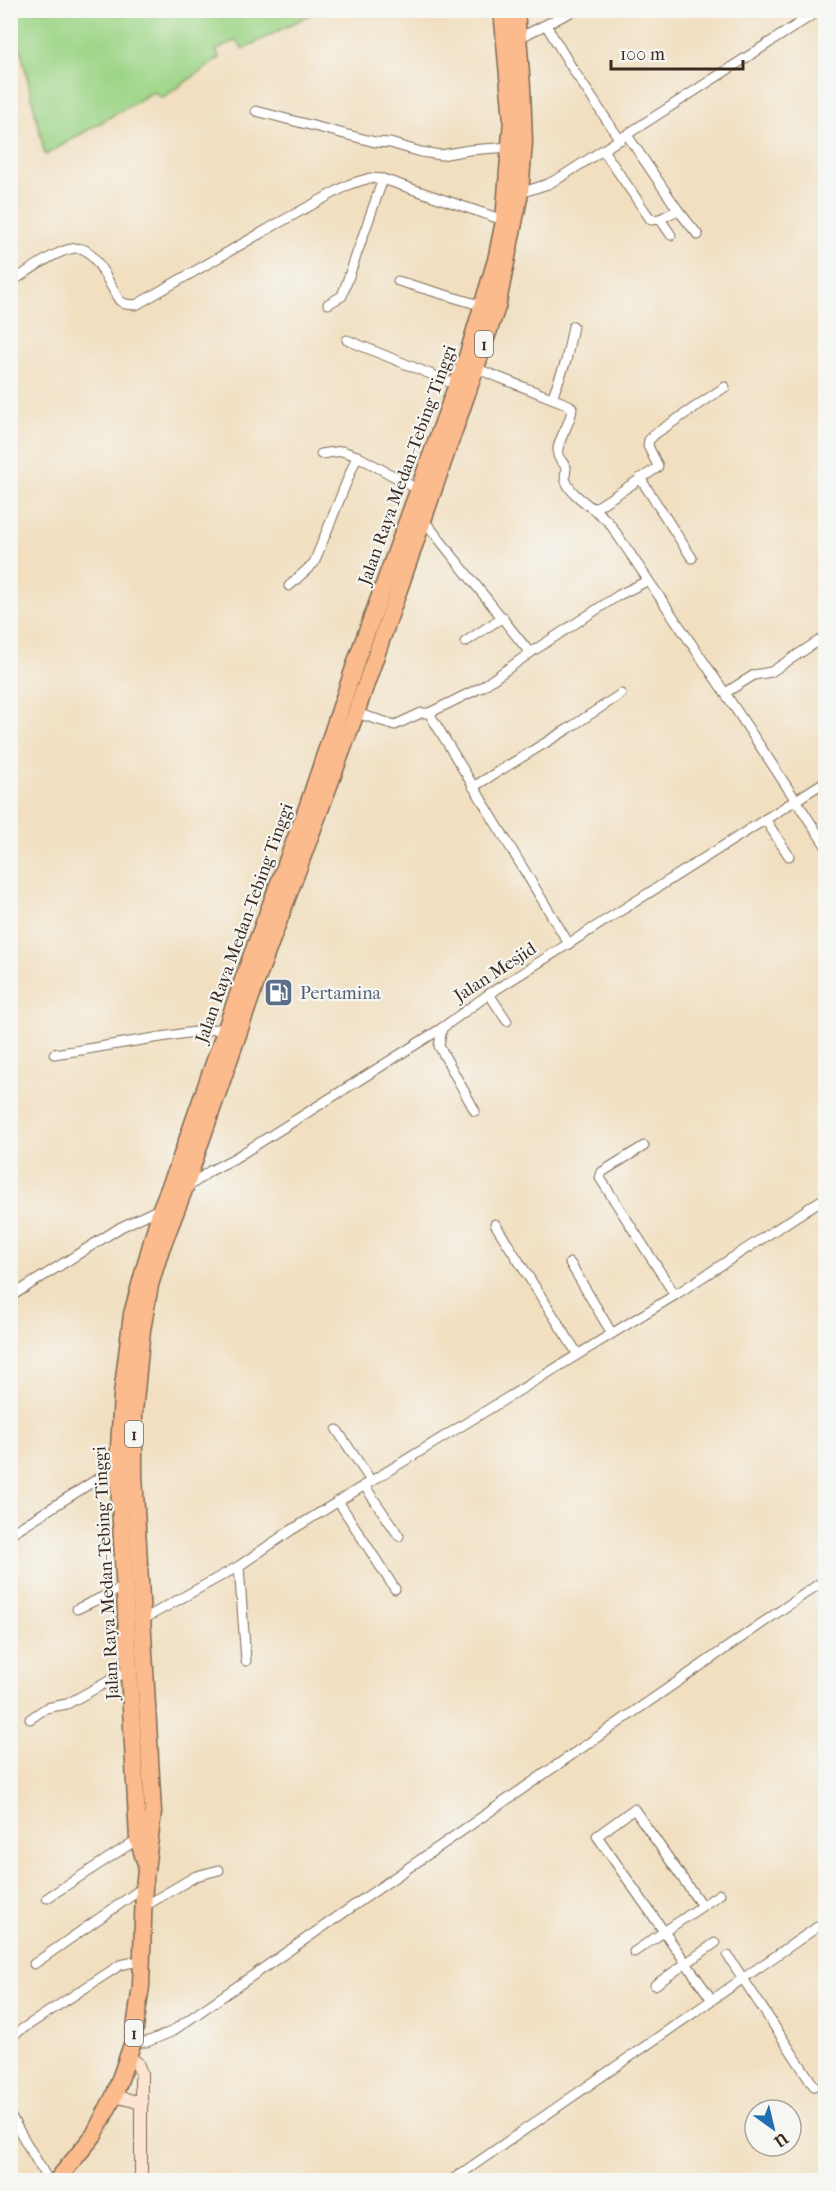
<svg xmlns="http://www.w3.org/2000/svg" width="836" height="2191" viewBox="0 0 836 2191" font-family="'IM FELL French Canon',serif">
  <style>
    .green { fill: #9dd587; stroke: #6c8052; stroke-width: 1.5 }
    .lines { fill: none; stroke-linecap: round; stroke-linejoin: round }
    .street-casing { stroke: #7b6957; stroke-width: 11 }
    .secondary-casing { stroke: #7b6957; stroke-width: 14 }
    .highway-casing { stroke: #7b6957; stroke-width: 19 }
    .street { stroke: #fff; stroke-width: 9 }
    .secondary { stroke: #fde4d1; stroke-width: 12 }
    .highway { stroke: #fbbb8c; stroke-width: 16 }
    .labels { text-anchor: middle; stroke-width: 4.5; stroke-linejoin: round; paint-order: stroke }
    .shield { fill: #f6f6f2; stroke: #73675e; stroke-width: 1.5 }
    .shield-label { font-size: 16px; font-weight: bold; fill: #3b2a1e }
    .street-label { font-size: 18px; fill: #3b2a1e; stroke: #f6f6f2 }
    .service-label { font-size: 18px; fill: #4e5e75; stroke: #f6f6f2; text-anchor: start }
  </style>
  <rect width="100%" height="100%" fill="#f6f6f2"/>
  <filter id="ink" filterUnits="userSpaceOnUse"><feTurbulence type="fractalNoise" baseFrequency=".0167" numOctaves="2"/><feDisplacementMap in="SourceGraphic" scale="12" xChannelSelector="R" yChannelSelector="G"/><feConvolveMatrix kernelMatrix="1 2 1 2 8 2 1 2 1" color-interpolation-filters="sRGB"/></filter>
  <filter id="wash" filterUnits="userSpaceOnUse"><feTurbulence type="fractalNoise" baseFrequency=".008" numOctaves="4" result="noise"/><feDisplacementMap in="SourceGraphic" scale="24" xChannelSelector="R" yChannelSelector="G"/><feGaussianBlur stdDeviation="1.35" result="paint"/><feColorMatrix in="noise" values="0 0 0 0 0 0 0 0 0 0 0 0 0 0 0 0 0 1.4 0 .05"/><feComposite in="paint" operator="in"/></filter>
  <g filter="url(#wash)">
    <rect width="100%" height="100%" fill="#f1dfc0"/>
    <path class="green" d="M12,11V10L317,11L243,49L237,40L216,50L220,58L162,98L153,92L45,155Z"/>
  </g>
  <g filter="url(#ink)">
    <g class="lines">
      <defs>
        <g id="street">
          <path d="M546,25L572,68L620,140"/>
          <path d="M519,38L575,10"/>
          <path d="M256,111L375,142L390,143L421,152L441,155L469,150L511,147"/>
          <path d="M627,135L678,210L698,235"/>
          <path d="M603,150L651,220L660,219L678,210"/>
          <path d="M520,193L548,184L561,177L820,10"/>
          <path d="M660,219L671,235"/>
          <path d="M398,281L483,306"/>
          <path d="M10,283C26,273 68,240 85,250C98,257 111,287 119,300L125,304L136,305L275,225L350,184L370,178L383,179L506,221"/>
          <path d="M328,304L342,296L383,179"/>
          <path d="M347,340L457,385"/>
          <path d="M475,368L569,405L572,408C572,423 555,442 558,455C559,460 564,463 566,467C566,472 564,477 566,481C572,498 599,510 610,524L725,693L826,846"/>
          <path d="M552,398L566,361L573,326"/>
          <path d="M321,454L342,451L357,456"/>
          <path d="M640,478L692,558"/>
          <path d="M594,509L657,468L658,466L648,446L649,440L655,434L725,387"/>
          <path d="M423,519L530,653L619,595L647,581"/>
          <path d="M289,586L314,563L357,456L419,490"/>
          <path d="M465,642L503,617"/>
          <path d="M725,693L754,675L771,672L826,636"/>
          <path d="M356,713L395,725L421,713H429L482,687L530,653"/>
          <path d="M429,713L569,944"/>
          <path d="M473,787L568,729L621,694"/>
          <path d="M765,819L789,856"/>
          <path d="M489,994L507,1021"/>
          <path d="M442,1028L439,1046L475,1111"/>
          <path d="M54,1054C112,1046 169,1034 227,1028"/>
          <path d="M644,1146L602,1172L600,1178L675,1295"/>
          <path d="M188,1187L210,1171L235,1158L442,1028L489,994L826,781"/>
          <path d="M495,1224L577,1353"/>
          <path d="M570,1263L611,1332"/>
          <path d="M10,1297L121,1227L161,1208"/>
          <path d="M337,1430L371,1481"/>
          <path d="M364,1485L399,1536"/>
          <path d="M338,1501L395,1589"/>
          <path d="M10,1534L118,1466"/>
          <path d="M239,1566L246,1661"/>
          <path d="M77,1609L126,1586"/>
          <path d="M142,1620L239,1566L290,1531L675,1295L826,1197"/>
          <path d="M30,1719L46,1708L67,1704L129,1670"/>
          <path d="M47,1898L138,1839"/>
          <path d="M702,1906L634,1809L597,1836L712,2000"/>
          <path d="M143,1907L196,1876L219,1870"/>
          <path d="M634,1952L720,1894"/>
          <path d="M728,1956L814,2086"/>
          <path d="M34,1964L144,1887"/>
          <path d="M655,1985L715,1943"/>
          <path d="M10,2037L120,1965L134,1962L142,1963"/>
          <path d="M133,2042H147L171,2032L826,1579"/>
          <path d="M10,2115L48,2180"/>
          <path d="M452,2180L826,1921"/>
        </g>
        <g id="secondary">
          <path d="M129,2057L137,2063L141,2073V2180"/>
          <path d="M114,2096L142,2103"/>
        </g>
        <g id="highway">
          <path d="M145,1861L138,1839L118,1466L122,1395L132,1314L161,1208L177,1169L250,960L307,808L359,653L467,357L496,260L504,221L512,120L502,10"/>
          <path d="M57,2180L94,2135L114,2096L133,2042L141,1986L144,1887L153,1812L134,1474V1412L142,1330L150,1285L161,1249L184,1190L260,971L356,713L497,307L520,193L524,142L522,87L516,10"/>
        </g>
      </defs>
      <use href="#street" class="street-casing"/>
      <use href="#secondary" class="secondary-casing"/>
      <use href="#highway" class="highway-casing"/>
      <use href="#street" class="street"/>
      <use href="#secondary" class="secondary"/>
      <use href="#highway" class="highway"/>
    </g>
  </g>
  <defs>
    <symbol id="fuel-square" viewBox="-11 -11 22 22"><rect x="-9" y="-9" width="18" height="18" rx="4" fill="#5c6f8a" stroke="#f6f6f2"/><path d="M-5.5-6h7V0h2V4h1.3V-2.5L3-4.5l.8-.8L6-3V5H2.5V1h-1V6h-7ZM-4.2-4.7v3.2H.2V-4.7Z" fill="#fff"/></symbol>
  </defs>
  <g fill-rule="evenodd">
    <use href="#fuel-square" x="262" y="976" width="33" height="33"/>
  </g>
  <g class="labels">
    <g class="shield">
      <rect x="475" y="331" width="18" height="26" rx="4.5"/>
      <rect x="125" y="1421" width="18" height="26" rx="4.5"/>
      <rect x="125" y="2020" width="18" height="26" rx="4.5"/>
    </g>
    <g class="shield-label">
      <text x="484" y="350">1</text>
      <text x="134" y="1440">1</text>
      <text x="134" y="2039">1</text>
    </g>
    <g class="street-label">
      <text transform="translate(407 465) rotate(-70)" y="6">Jalan Raya Medan-Tebing Tinggi</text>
      <text transform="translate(244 923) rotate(-70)" y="6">Jalan Raya Medan-Tebing Tinggi</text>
      <text transform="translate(495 972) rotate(-33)" y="6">Jalan Mesjid</text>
      <text transform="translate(106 1573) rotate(-93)" y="6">Jalan Raya Medan-Tebing Tinggi</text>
    </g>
    <g class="service-label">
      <text x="300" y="999">Pertamina</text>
    </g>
  </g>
  <rect width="836" height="2191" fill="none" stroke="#f6f6f2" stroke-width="36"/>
  <g transform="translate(773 2128) rotate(146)"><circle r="28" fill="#f6f6f2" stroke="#aba49d" stroke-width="1.5"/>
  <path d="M0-4.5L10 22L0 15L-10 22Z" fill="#1f6fb2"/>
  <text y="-9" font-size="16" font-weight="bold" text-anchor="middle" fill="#3b2a1e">U</text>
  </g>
  <path d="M611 60v9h132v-9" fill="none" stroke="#3b2a1e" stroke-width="3"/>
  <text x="620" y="60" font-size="18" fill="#3b2a1e" stroke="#f6f6f2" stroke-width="4.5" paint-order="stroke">100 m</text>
</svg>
